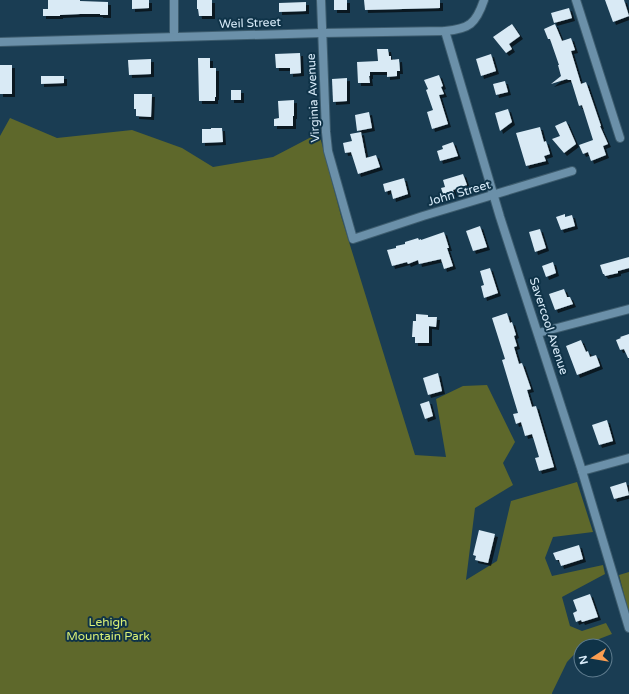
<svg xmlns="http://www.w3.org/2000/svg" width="629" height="694" viewBox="0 0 629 694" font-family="'Varela Round',sans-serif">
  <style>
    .green { fill: #5e682b }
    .building { fill: #d9eaf5; filter: url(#shadow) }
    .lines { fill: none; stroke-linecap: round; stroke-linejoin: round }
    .minor-casing { stroke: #3d5c6e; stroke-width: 10 }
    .minor { stroke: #6b90a9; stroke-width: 8 }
    .labels { text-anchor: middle; stroke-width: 4; stroke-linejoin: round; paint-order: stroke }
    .street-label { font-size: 12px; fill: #d9ecfa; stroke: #0f3348 }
    .park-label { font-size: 12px; fill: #daf077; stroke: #0f3348 }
  </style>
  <defs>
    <filter id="shadow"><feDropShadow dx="3" dy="3" stdDeviation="0" flood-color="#0009"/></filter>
  </defs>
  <rect width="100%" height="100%" fill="#1a3d53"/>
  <g class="green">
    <path d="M10,118L57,138L132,130L182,148L213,167L273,157L319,133L341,216L415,455L446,457L436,399L463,386L487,385L515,442L503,463L513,485L475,508L466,580L497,561L511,501L577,482L593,532L553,537L545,558L552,576L603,565L605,574L562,597L570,626L582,631L606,623L612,634L581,646V647L567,662L552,693V694H0V136Z"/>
    <path d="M629,572V613L619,575Z"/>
  </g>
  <g class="building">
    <path d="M48,0H80V1L108,2V15H100V14H80L60,15V16H43V9H48Z"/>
    <path d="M132,0H149V8L132,9Z"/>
    <path d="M197,0H212V16H199L198,9H197Z"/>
    <rect x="334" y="0" width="13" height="10"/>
    <path d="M364,0H440V8L365,10Z"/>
    <path d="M605,0H624L629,16L613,22Z"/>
    <path d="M306,2V11L279,12V3Z"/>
    <path d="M569,8L572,18L554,23L551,13Z"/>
    <path d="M512,24L520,36L509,44L512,49L506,53L493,37Z"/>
    <path d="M555,24L562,41L571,38L575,50L571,51L581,84L586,82L601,126H600L608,144L603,146L606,155L591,161L588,152L583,154L579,145L593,140L582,105L579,106L571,80H568L567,79L551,84L561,76L558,65H559L550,39H548L544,29Z"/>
    <path d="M377,49H388L389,56H391V60L399,59L400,71H397V76L387,77V72H370V76H369L370,83H358L357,62L378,61Z"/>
    <path d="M300,53L301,73L290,74V68H276L275,54Z"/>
    <path d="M491,54L496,71L481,76L476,59Z"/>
    <path d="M198,58H210V68H216V97H215V101H199Z"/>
    <path d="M151,59V74L129,75L128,60Z"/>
    <rect x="0" y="65" width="12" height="29"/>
    <path d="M439,75L443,86L441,87L444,94L439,95L448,124L432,129L427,112L433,110L426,90L428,89L424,80Z"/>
    <path d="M41,76H64V83L41,84Z"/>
    <path d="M347,78V101L333,102L332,79Z"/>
    <path d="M505,81L508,92L496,95L493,84Z"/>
    <rect x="231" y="90" width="10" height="10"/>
    <path d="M134,94H152L151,117L136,116V109H134Z"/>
    <path d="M294,100V116H293V126H274V119L279,118L278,101Z"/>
    <path d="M508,109L512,122L500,131L495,113Z"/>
    <path d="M369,112L372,128L357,131L355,115Z"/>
    <path d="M566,121L576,144L564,153L552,139L560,136L555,126Z"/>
    <path d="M540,127L544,142L546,141L550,154L544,156L546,161L526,166L516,133Z"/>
    <path d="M211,128H222L223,142L202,143V129H211Z"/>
    <path d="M361,132L366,158L376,155L380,167L358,174L351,152L345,153L343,143L352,141L350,134Z"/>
    <path d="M453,142L458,156L440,161L437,151L443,149L442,146Z"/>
    <path d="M463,174L467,185L453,190L454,194L444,197L441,188L445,187L443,180Z"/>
    <path d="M404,178L408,194L393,199L391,190L385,192L383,184Z"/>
    <path d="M565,214V217L572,215L575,226L561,230L556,217Z"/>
    <path d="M480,226L487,247L473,251L466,231Z"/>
    <path d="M540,229L546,248L535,252L529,232Z"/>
    <path d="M444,232L449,248H447L453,266L444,269L441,259L419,264L418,260L408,264L407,262L392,266L387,250L396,248V246L405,244V242L418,238L419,240L421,239V240Z"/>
    <path d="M629,257V268L618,271V273L605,276L604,274H603L600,265Z"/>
    <path d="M553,262L556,273L546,277L542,266Z"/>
    <path d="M490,268L498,293L484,298L481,286L484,285L480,271Z"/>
    <path d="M564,289L567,297H570L573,304L555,310L549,294Z"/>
    <path d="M507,313L510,323L512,322L516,335L514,336L517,346L514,347L519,364L522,363L531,389L527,390L532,407L536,406L554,467L539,471L535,458L539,457L532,434L525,436L521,422L516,424L513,414L518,413L502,360L505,359L492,318Z"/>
    <path d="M416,314L428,315V317H437L436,327L429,326V343H415V337H412L413,321H416Z"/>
    <path d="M629,334V358H628L624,349L620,350L616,340L621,338L620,337Z"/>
    <path d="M581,340L586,352L588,351L590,357L596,355L600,366L577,375L566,346Z"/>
    <path d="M438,373L442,391L428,395L423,378Z"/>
    <path d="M429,401L433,416L425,419L420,404Z"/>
    <path d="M607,420L613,441L599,445L592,425Z"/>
    <path d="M626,482L629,495L614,499L610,487Z"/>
    <path d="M479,530L495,534L488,563L475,560L476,556L473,555Z"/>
    <path d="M579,545L583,559L561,566L559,560H556L553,553Z"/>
    <path d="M590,594L598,617L582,622L581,620L576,622L573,613L577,611L573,600Z"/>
  </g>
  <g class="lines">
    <defs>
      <g id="minor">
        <path d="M174,0V37"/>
        <path d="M321,0L326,132L328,151L353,239L423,216L572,171"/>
        <path d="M576,0L620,138"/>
        <path d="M445,31L500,217L582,471L629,628"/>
        <path d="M0,42L322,33L445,31C469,29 476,24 484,0"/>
        <path d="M538,333L629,309"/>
        <path d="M582,471L629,458"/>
      </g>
    </defs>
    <use href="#minor" class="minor-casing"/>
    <use href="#minor" class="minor"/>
  </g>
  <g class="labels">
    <g class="street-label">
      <text transform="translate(250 23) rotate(-2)" y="4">Weil Street</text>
      <text transform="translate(313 98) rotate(-93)" y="4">Virginia Avenue</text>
      <text transform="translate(459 193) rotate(-16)" y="4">John Street</text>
      <text transform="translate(549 326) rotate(72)" y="4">Savercool Avenue</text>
    </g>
    <g class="park-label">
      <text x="108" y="626">Lehigh<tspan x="108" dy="14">Mountain Park</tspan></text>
    </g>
  </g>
  <g transform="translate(593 658) rotate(258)"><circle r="19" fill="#0f3348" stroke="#607d8f"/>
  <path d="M0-3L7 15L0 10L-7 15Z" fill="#fb9e51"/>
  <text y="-6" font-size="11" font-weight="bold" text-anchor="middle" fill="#d9ecfa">N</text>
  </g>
</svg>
